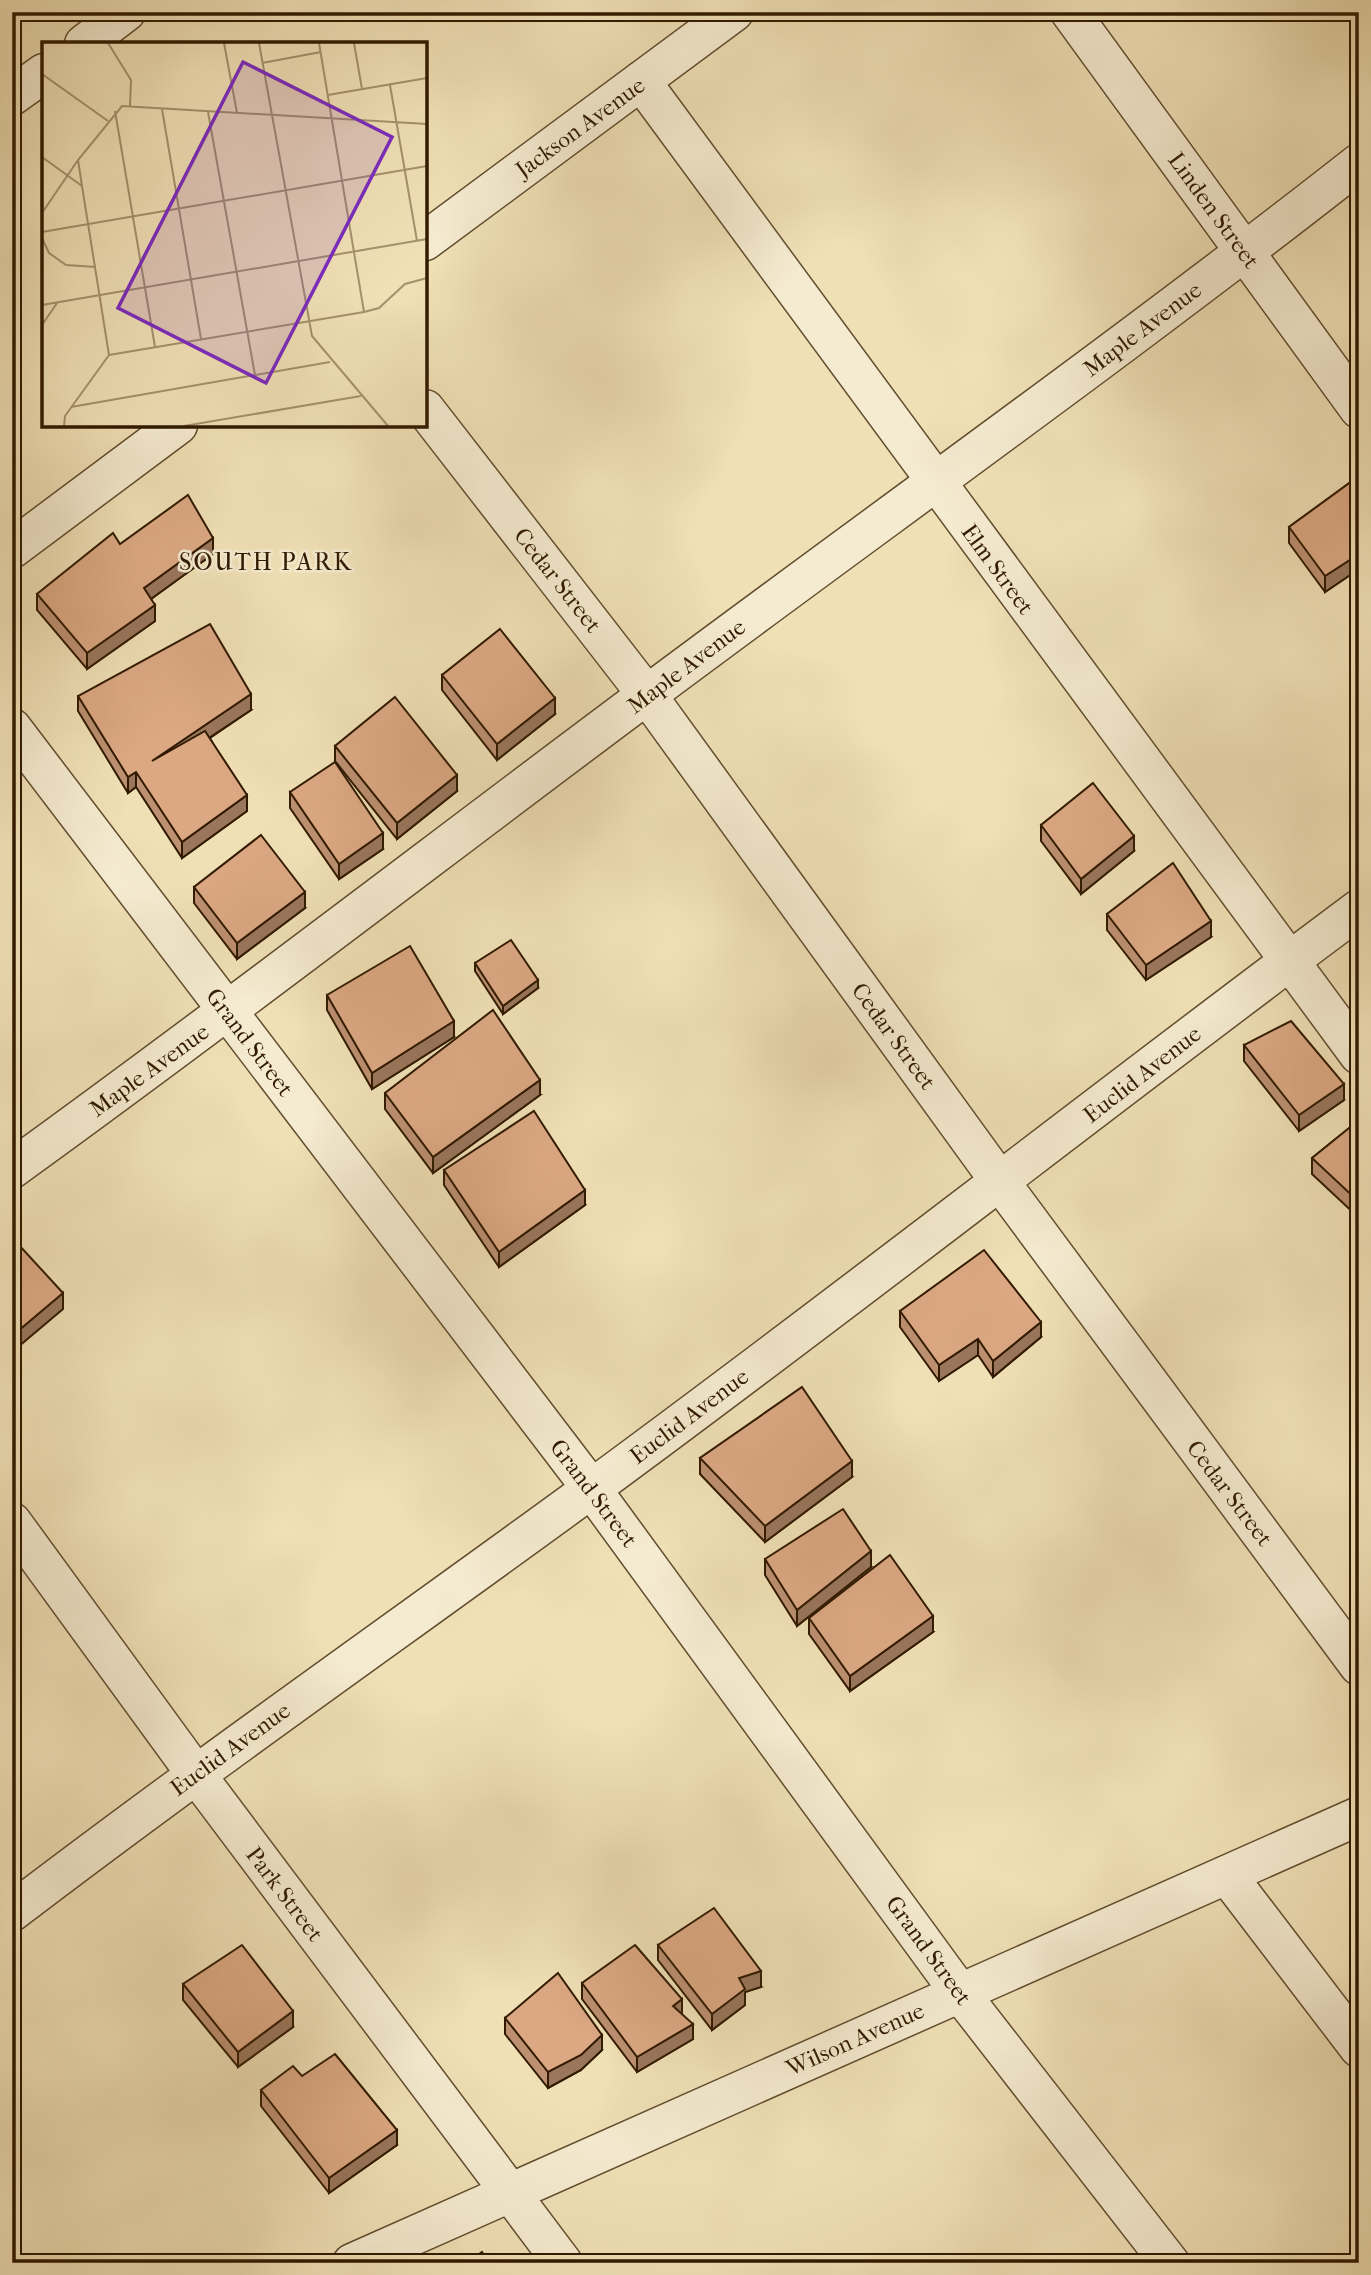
<svg xmlns="http://www.w3.org/2000/svg" width="1371" height="2275" viewBox="0 0 1371 2275" font-family="'IM FELL French Canon',serif">
  <style>
    .lines { fill: none; stroke-linecap: round; stroke-linejoin: round }
    .street-casing { stroke: #614c2e; stroke-width: 41 }
    .street { stroke: #f5ebd0; stroke-width: 38 }
    .wall { fill: #bc9071; stroke: #311a00; stroke-width: 2 }
    .shaded-wall { fill: #99765c; stroke: #311a00; stroke-width: 2 }
    .building { fill: #dba883; stroke: #311a00; stroke-width: 2 }
    .labels { text-anchor: middle; stroke-width: 5; stroke-linejoin: round; paint-order: stroke }
    .street-label { font-size: 23px; fill: #311a00; stroke: #f5ebd0 }
    .neighbourhood-label { font-size: 24px; letter-spacing: 2px; fill: #311a00; stroke: #f5ebd0 }
    .inset-road { fill: none; stroke: #a4916d; stroke-width: 2 }
    .view { fill: #7b2cbf; fill-opacity: 0.15; stroke: #7b2cbf; stroke-width: 3.5 }
    .inset-edge { fill: none; stroke: #311a00; stroke-width: 3.5 }
  </style>
  <rect width="100%" height="100%" fill="#f0e0b6"/>
  <filter id="stains"><feTurbulence type="fractalNoise" baseFrequency=".00286" numOctaves="4"/><feColorMatrix values="0 0 0 0 .2 0 0 0 0 .09 0 0 0 0 .02 0 0 0 .5 -.17"/></filter>
  <radialGradient id="worn" r=".72"><stop offset=".6" stop-color="#630" stop-opacity="0"/><stop offset="1" stop-color="#630" stop-opacity=".3"/></radialGradient>
  <g class="lines">
    <defs>
      <g id="street">
        <path d="M1070,12L1359,409"/>
        <path d="M84,44L126,12"/>
        <path d="M641,81L1359,1055"/>
        <path d="M12,96L44,73"/>
        <path d="M425,241L734,12"/>
        <path d="M425,409L647,695L1001,1183L1359,1666"/>
        <path d="M12,549L178,425"/>
        <path d="M12,728L591,1488L960,1993L1170,2263"/>
        <path d="M12,1169C227,1014 436,852 648,694C885,517 1126,346 1359,163"/>
        <path d="M12,1522L195,1773L563,2263"/>
        <path d="M1227,1875L1359,2048"/>
        <path d="M12,1912C202,1767 398,1630 591,1489C850,1299 1101,1101 1359,909"/>
        <path d="M352,2263L1359,1816"/>
      </g>
    </defs>
    <use href="#street" class="street-casing"/>
    <use href="#street" class="street"/>
  </g>
  <g class="wall">
    <path d="M1359,476V569L1325,592L1289,543V527Z"/>
    <path d="M120,544L213,554L151,599L155,621L87,669L37,610V594Z"/>
    <path d="M442,675L555,714L497,760L442,690Z"/>
    <path d="M78,696L251,710L210,738L247,811L182,858L136,787L128,793L78,711Z"/>
    <path d="M335,746L457,791L397,839L335,761Z"/>
    <path d="M290,792L383,849L339,879L290,808Z"/>
    <path d="M1041,825L1134,851L1081,894L1041,841Z"/>
    <path d="M194,887L305,908L237,959L194,903Z"/>
    <path d="M1107,914L1211,937L1146,980L1107,930Z"/>
    <path d="M475,963L538,988L503,1014L475,971Z"/>
    <path d="M327,995L454,1037L372,1089L327,1010Z"/>
    <path d="M1244,1045L1344,1100L1299,1131L1244,1061Z"/>
    <path d="M385,1093L540,1095L433,1173L385,1109Z"/>
    <path d="M1359,1120V1218L1312,1174V1158Z"/>
    <path d="M444,1170L585,1205L499,1267L444,1185Z"/>
    <path d="M900,1311L1041,1337L993,1377L978,1355L939,1381L900,1327Z"/>
    <path d="M700,1458L852,1477L765,1542L700,1474Z"/>
    <path d="M765,1559L871,1567L797,1626L765,1575Z"/>
    <path d="M809,1618L933,1632L850,1691L809,1634Z"/>
    <path d="M658,1945L761,1987L745,1992V2005L712,2030L658,1960Z"/>
    <path d="M582,1983L682,2014L693,2039L637,2072L582,1999Z"/>
    <path d="M183,1984L293,2027L238,2067L183,2000Z"/>
    <path d="M505,2018L602,2050L581,2070L548,2088L505,2034Z"/>
    <path d="M302,2076L397,2145L329,2193L261,2106V2090Z"/>
  </g>
  <g class="shaded-wall">
    <path d="M21,482V498L12,502V486Z"/>
    <path d="M213,538V554L144,604V588Z"/>
    <path d="M1359,554V569L1325,592V576Z"/>
    <path d="M155,605V621L87,669V653Z"/>
    <path d="M251,694V710L152,776V761Z"/>
    <path d="M555,698V714L497,760V744Z"/>
    <path d="M136,772V787L128,793V777Z"/>
    <path d="M457,775V791L397,839V823Z"/>
    <path d="M247,795V811L182,858V842Z"/>
    <path d="M383,833V849L339,879V864Z"/>
    <path d="M1134,836V851L1081,894V879Z"/>
    <path d="M305,892V908L237,959V943Z"/>
    <path d="M1211,921V937L1146,980V965Z"/>
    <path d="M538,980V988L503,1014V1006Z"/>
    <path d="M454,1021V1037L372,1089V1073Z"/>
    <path d="M540,1080V1095L433,1173V1157Z"/>
    <path d="M1344,1084V1100L1299,1131V1115Z"/>
    <path d="M585,1190V1205L499,1267V1252Z"/>
    <path d="M63,1293V1309L12,1352V1336Z"/>
    <path d="M1041,1322V1337L993,1377V1361Z"/>
    <path d="M978,1339V1355L939,1381V1365Z"/>
    <path d="M852,1461V1477L765,1542V1526Z"/>
    <path d="M871,1551V1567L797,1626V1610Z"/>
    <path d="M933,1616V1632L850,1691V1676Z"/>
    <path d="M761,1971V1987L745,1992V2005L712,2030V2014L739,1978Z"/>
    <path d="M682,1999V2015L673,2006Z"/>
    <path d="M293,2011V2027L238,2067V2052Z"/>
    <path d="M693,2024V2039L637,2072V2057Z"/>
    <path d="M602,2035V2050L581,2070L548,2088V2072Z"/>
    <path d="M397,2130V2145L329,2193V2178Z"/>
  </g>
  <g class="building">
    <path d="M12,466L21,482L12,486Z"/>
    <path d="M1359,476V554L1325,576L1289,527Z"/>
    <path d="M188,495L213,538L144,588L155,605L87,653L37,594L113,533L120,544Z"/>
    <path d="M210,624L251,694L152,761L205,731L247,795L182,842L136,772L128,777L78,696Z"/>
    <path d="M500,629L555,698L497,744L442,675Z"/>
    <path d="M395,697L457,775L397,823L335,746Z"/>
    <path d="M335,762L383,833L339,864L290,792Z"/>
    <path d="M1093,783L1134,836L1081,879L1041,825Z"/>
    <path d="M261,835L305,892L237,943L194,887Z"/>
    <path d="M1173,863L1211,921L1146,965L1107,914Z"/>
    <path d="M511,940L538,980L503,1006L475,963Z"/>
    <path d="M410,946L454,1021L372,1073L327,995Z"/>
    <path d="M493,1010L540,1080L433,1157L385,1093Z"/>
    <path d="M1291,1021L1344,1084L1299,1115L1244,1045Z"/>
    <path d="M534,1111L585,1190L499,1252L444,1170Z"/>
    <path d="M1359,1120V1202L1312,1158Z"/>
    <path d="M18,1244L63,1293L12,1336V1247Z"/>
    <path d="M984,1250L1041,1322L993,1361L978,1339L939,1365L900,1311Z"/>
    <path d="M802,1387L852,1461L765,1526L700,1458Z"/>
    <path d="M843,1509L871,1551L797,1610L765,1559Z"/>
    <path d="M890,1555L933,1616L850,1676L809,1618Z"/>
    <path d="M714,1908L761,1971L739,1978L745,1989L712,2014L658,1945Z"/>
    <path d="M242,1945L293,2011L238,2052L183,1984Z"/>
    <path d="M635,1945L682,1999L673,2006L693,2024L637,2057L582,1983Z"/>
    <path d="M558,1973L602,2035L581,2055L548,2072L505,2018Z"/>
    <path d="M335,2054L397,2130L329,2178L261,2090L293,2066L302,2076Z"/>
    <path d="M482,2252L489,2263H467Z"/>
  </g>
  <g class="labels">
    <g class="street-label">
      <text transform="translate(580 127) rotate(-36)" y="8">Jackson Avenue</text>
      <text transform="translate(1214 210) rotate(54)" y="8">Linden Street</text>
      <text transform="translate(1142 329) rotate(-37)" y="8">Maple Avenue</text>
      <text transform="translate(998 569) rotate(54)" y="8">Elm Street</text>
      <text transform="translate(558 580) rotate(52)" y="8">Cedar Street</text>
      <text transform="translate(686 666) rotate(-37)" y="8">Maple Avenue</text>
      <text transform="translate(894 1036) rotate(54)" y="8">Cedar Street</text>
      <text transform="translate(250 1042) rotate(53)" y="8">Grand Street</text>
      <text transform="translate(149 1070) rotate(-36)" y="8">Maple Avenue</text>
      <text transform="translate(1142 1074) rotate(-38)" y="8">Euclid Avenue</text>
      <text transform="translate(689 1416) rotate(-37)" y="8">Euclid Avenue</text>
      <text transform="translate(594 1493) rotate(53)" y="8">Grand Street</text>
      <text transform="translate(1230 1493) rotate(53)" y="8">Cedar Street</text>
      <text transform="translate(230 1749) rotate(-36)" y="8">Euclid Avenue</text>
      <text transform="translate(285 1894) rotate(53)" y="8">Park Street</text>
      <text transform="translate(929 1950) rotate(54)" y="8">Grand Street</text>
      <text transform="translate(855 2039) rotate(-24)" y="8">Wilson Avenue</text>
    </g>
    <g class="neighbourhood-label">
      <text x="266" y="570">SOUTH PARK</text>
    </g>
  </g>
  <g transform="translate(42 42)">
    <rect width="385" height="385" fill="#f0e0b6"/>
    <path class="inset-road" d="M66,1L89,38L88,64M182,1L195,71M217,1L270,294L346,384M277,1L322,270M312,1L320,47M220,21L279,10M0,32L66,79M348,43L375,199M286,53L385,36M120,67L159,297M73,69L113,305M166,70L213,333M0,115L40,144L67,313L23,374L22,384M36,118L40,144M0,171L36,118L80,64L385,82M0,190L385,124M0,196L7,211L24,223L54,225M0,263L385,197M0,283L15,261M67,313L322,270L337,266L363,242L385,236M29,365L288,320M142,384L319,354"/>
    <path class="view" d="M201,20L350,95L224,341L76,266Z"/>
    <rect width="385" height="385" class="inset-edge"/>
  </g>
  <rect width="1371" height="2275" fill="none" stroke="#f0e0b6" stroke-width="42"/>
  <rect x="14" y="14" width="1343" height="2247" fill="none" stroke="#311a00" stroke-width="3.5"/>
  <rect x="21" y="21" width="1329" height="2233" fill="none" stroke="#311a00" stroke-width="2"/>
  <rect width="100%" height="100%" filter="url(#stains)"/>
  <rect width="100%" height="100%" fill="url(#worn)"/>
</svg>
